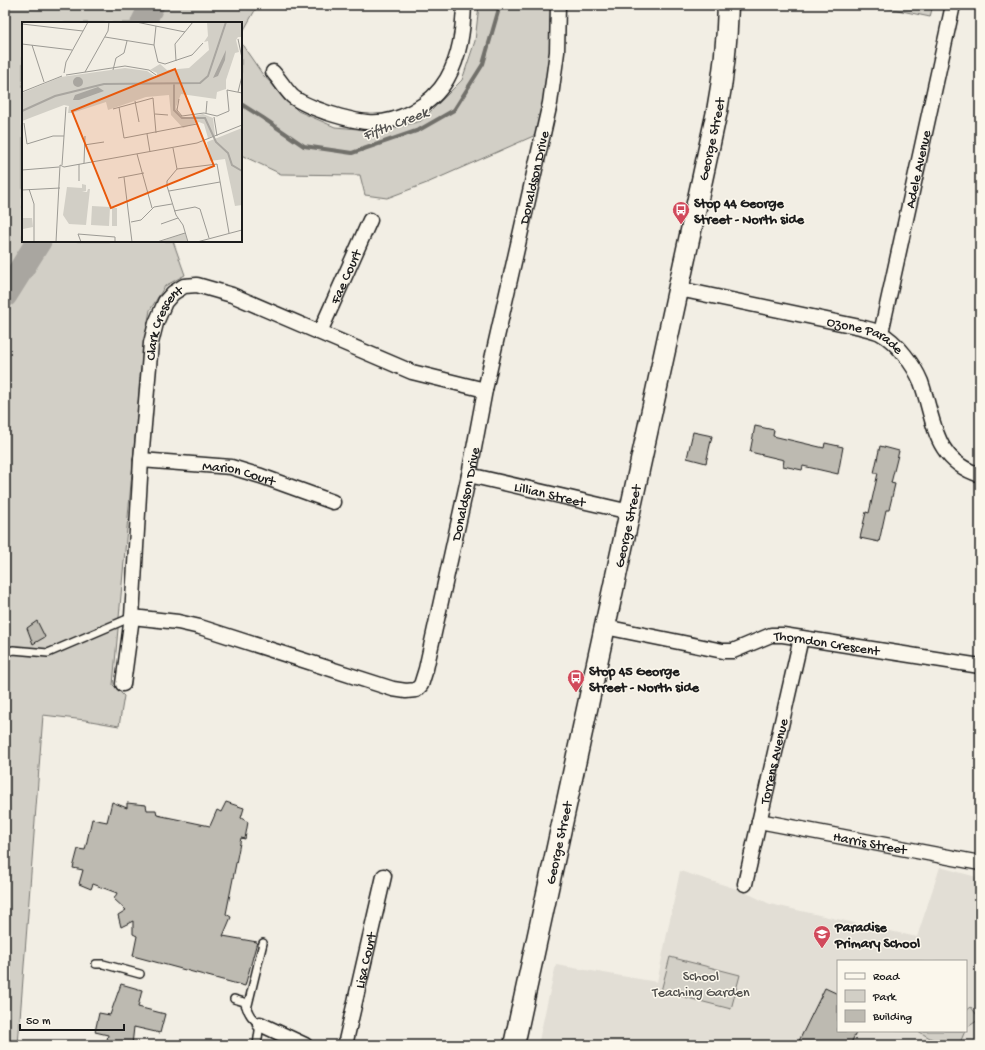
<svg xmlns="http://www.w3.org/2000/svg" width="985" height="1050" viewBox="0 0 985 1050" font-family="'Gochi Hand',sans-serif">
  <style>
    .built { fill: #e2ded5; fill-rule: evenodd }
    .green { fill: #d2cfc6; stroke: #777671 }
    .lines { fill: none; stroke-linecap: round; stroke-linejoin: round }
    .stream { stroke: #716f6b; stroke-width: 4 }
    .river { stroke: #a9a6a0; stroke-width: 25 }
    .building { fill: #bdbab1; stroke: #1c1c1c }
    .lane-casing { stroke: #1c1c1c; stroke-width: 10 }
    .street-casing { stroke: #1c1c1c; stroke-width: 17 }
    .secondary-casing { stroke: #1c1c1c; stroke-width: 23 }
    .lane { stroke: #fbf7ec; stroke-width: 7 }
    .street { stroke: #fbf7ec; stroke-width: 14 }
    .secondary { stroke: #fbf7ec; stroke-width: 20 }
    .labels { text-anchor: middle; stroke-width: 3; stroke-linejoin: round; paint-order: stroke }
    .street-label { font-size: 14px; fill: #1c1c1c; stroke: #fbf7ec }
    .poi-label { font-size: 14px; font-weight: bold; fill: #1c1c1c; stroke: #fbf7ec; text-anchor: start }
    .park-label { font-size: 14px; fill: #53524f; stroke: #fbf7ec }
    .water-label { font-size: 15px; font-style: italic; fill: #545351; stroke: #fbf7ec }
    .inset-river { fill: none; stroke: #a9a6a0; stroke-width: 2 }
    .inset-road { fill: none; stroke: #9c9a94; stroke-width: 1 }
    .view { fill: #e8590c; fill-opacity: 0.15; stroke: #e8590c; stroke-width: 2 }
    .inset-edge { fill: none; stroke: #1c1c1c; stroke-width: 2 }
  </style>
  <rect width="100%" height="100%" fill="#f2eee4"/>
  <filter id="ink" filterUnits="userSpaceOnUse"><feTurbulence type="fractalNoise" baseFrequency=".025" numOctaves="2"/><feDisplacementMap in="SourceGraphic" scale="8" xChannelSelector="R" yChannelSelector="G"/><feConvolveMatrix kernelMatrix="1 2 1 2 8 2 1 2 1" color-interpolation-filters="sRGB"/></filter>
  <g filter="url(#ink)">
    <path class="built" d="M940,867L980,878V1045H538L546,1008L556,965L657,982L680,871L740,890L770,904L917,937ZM838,961H966V1031H838Z"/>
    <g class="green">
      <path d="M5,5H258L241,35V23H23V241H173L185,275L165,286L150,310L143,349L113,685L124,696L119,726L85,720L43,715L18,1045H5Z"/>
      <path d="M479,5H549L552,9L549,62L538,134L427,183L387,198L365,195L360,175L281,174L241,155V43L263,75L298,111L335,127L381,131L421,121L462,80L475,41Z"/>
      <path d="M874,5H933L930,17Z"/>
      <path d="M670,957L740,975L731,1009L661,991Z"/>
      <path d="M971,1007L980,1019L966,1028V1011Z"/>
      <path d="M918,1031H965L959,1045C940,1045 935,1041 918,1031Z"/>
    </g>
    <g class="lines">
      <path class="stream" d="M241,104L263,118L304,146L352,153L419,130L454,110L483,64L500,5"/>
      <g class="river">
        <path d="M143,23L152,5"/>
        <path d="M5,295L39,241"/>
      </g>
    </g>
    <g class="building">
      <path d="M755,426L774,430L773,436L824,448L825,443L843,447L838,474L803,466L802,470L783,466L784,460L750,452Z"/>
      <path d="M693,432L712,436L706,463L687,458Z"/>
      <path d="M880,446L899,451L891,483L895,484L889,510H886L879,542L860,538L866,512L869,513L878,473H874Z"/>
      <path d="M37,621L45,637L33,644L27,628Z"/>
      <path d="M112,802L127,808V803L146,805L147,810H156L157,815L210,826L217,810L221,812L226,802L244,808L241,818L248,822L245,839L241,838L226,914L231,917L223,936L257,942L245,986L133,956L137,936L133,934V921L121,927L118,915L126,910L114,899L117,893L93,884L91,889L79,884L83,870L73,868L78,849L85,850L92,819L107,822Z"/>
      <path d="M121,984L142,990L138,1007L165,1014L160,1033L134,1027L132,1045H106L108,1035L95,1032L99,1013L110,1015Z"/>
      <path d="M825,988L838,994V1031H857L850,1045H797Z"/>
    </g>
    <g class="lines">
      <defs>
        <g id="lane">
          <path d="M5,653L13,650L48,653L132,617"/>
          <path d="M96,964H103L140,974"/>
          <path d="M234,999L244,1002C249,1013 250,1018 260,1024L257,1045"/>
          <path d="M247,1009L263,943"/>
        </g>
        <g id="street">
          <path d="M273,72C280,80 285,89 292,96C301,104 317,109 328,113C341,117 354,121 367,122C397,125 432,105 447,79C460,56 463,31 464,5"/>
          <path id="s1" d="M679,289L860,327C867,329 874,330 880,333C897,342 914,365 921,382C935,421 933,460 980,475"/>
          <path id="s2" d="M320,332L370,220"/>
          <path id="s3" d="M881,333L953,5"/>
          <path id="s4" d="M141,460L231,467L261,476L333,502"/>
          <path id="s5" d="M469,475L630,512"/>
          <path id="s6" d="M132,617L178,622L200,627L393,689L406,691L416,690L421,685L426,669L469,475L485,390L550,103L557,52L558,5"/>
          <path id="s7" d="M605,627L723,651H733L771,635H783L980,666"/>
          <path id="s8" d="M123,684L132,617L141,460L151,343L156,323L165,302L173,293L184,286L197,285L232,295L412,372L485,390"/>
          <path id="s9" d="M759,821L980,863"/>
          <path id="s10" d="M745,884L801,638"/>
          <path d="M260,1024L305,1045"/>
          <path id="s11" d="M345,1045L384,876"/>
        </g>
        <g id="secondary">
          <path id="s12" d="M514,1045L717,111C724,74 727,43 728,5"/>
        </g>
      </defs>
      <use href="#lane" class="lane-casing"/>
      <use href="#street" class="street-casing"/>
      <use href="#secondary" class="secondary-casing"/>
      <use href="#lane" class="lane"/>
      <use href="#street" class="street"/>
      <use href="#secondary" class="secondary"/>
    </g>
  </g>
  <defs>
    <symbol id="bus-pin" viewBox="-11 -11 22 30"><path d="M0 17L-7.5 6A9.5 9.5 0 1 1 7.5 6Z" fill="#d1495b" stroke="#fbf7ec"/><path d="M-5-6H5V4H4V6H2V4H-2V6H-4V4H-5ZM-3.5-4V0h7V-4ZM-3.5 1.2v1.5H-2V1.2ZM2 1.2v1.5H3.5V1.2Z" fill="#fff"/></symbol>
    <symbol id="school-pin" viewBox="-11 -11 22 30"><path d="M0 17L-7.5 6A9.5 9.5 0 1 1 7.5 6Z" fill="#d1495b" stroke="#fbf7ec"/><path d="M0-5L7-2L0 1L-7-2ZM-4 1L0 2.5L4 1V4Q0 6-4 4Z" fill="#fff"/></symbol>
  </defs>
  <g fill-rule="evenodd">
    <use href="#bus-pin" x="671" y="200" width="20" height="27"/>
    <use href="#bus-pin" x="566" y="668" width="20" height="27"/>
    <use href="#school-pin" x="812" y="924" width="20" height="27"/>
  </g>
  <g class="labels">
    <g class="street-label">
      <text dy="5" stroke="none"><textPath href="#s12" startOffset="927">George Street</textPath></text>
      <text dy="5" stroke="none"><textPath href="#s3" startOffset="168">Adele Avenue</textPath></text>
      <text dy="5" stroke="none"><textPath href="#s6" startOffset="822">Donaldson Drive</textPath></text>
      <text dy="5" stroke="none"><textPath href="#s2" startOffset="61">Fae Court</textPath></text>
      <text dy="5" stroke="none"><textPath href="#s8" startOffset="366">Clark Crescent</textPath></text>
      <text dy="5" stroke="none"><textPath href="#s1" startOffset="193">Ozone Parade</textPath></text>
      <text dy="5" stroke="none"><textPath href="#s4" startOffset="99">Marion Court</textPath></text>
      <text dy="5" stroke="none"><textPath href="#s6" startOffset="498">Donaldson Drive</textPath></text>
      <text dy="5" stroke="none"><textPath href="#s5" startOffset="83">Lillian Street</textPath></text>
      <text dy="5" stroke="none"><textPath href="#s12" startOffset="531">George Street</textPath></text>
      <text dy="5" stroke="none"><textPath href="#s7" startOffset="228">Thorndon Crescent</textPath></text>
      <text dy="5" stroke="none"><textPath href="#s10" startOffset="126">Torrens Avenue</textPath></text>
      <text dy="5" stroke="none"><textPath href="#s12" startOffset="207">George Street</textPath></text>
      <text dy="5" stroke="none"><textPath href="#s9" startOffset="113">Harris Street</textPath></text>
      <text dy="5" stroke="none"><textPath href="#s11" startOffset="87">Lisa Court</textPath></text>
    </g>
    <g class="poi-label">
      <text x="694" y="207">Stop 44 George<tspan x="694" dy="16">Street - North side</tspan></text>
      <text x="589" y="675">Stop 45 George<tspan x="589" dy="16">Street - North side</tspan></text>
      <text x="835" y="931">Paradise<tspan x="835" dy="16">Primary School</tspan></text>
    </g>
    <g class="park-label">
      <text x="701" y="980">School<tspan x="701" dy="16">Teaching Garden</tspan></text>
    </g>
    <g class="water-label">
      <text transform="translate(395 123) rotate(-21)" y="5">Fifth Creek</text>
    </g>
  </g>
  <g transform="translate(22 22)">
    <rect width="220" height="220" fill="#f2eee4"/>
    <path d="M185,0H220V15H216L214,18L217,30L213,31L204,58V67L195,70L194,77L159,72L154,85L158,94L163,96L181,92L191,96L193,113L186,116L182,102L177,100L161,106L149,93L147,73L124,75L86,88L84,80L50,91H46L47,84L42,83L0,99V71L39,55L103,46L125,49L134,55L135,51L128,48L138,42L145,48L167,46L187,28L186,19L182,20L186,14ZM220,106V183L213,184L203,137L188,139L185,120ZM60,162L64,163V169L60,170H65L66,167H68L64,203L47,202L41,193L45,165L60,166ZM70,184L88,185L87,204L69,203ZM90,186H95V204H90ZM0,196H10L11,205L1,207V219ZM163,211L166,220H137Z" fill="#d2cfc6"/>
    <path d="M204,28L203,38L196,54L191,56ZM51 60a5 5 0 1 1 10 0a5 5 0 1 1-10 0ZM76,65L82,69L57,78H51L53,73Z" fill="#a9a6a0"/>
    <path class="inset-river" d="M152,62V88L160,96H183L194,120L206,131L210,143L220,149M0,89L33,74L82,62L178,61L186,54L204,0"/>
    <path class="inset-road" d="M114,0L163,10M0,2L61,9M134,4L132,23L136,40L143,42L170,33L181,21M83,15L132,23M216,17L220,36M0,22L50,28M10,23L22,60M154,39L153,22L171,0M91,48L94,36L102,31L105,19M63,50L86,9L87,0M42,51L44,40L66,0M44,53L103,44L127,48L134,53M0,70L40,54M216,70L220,54M157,77L155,88L160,94L182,91L195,94L207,89L205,68L220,71M113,79L117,100M97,85L102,116L175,102M91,87L131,76L134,111M184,91L185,79M133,92L146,93M192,95L195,114M2,101L5,122L31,114H42M125,112L128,130M62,123L82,120M151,126L155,147L145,159V164L154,193L161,203L166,220M115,132L130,186M62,141L63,114M57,142V159M40,143L44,85M155,147L195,142L207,211M0,148L37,145M102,155L110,220M96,156L122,151M7,167L12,182V220M0,168L38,166M147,169L198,160M152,189L173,185L178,187L187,216M109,200L119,198L132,185L150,182M139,202L156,196M34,220L38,143L42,145L175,121L220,103M59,220L56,212L93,215V220M135,220L163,211M175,220L220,208"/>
    <path class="view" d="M153,47L192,144L89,186L50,89Z"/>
    <rect width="220" height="220" class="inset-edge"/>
  </g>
  <rect width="985" height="1050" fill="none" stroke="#fbf7ec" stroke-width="20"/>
  <rect x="10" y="10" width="965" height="1030" fill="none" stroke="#1c1c1c" stroke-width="1.5" filter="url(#ink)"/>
  <rect x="837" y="960" width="130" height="72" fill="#fbf7ec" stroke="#a29f99"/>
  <rect x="845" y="973" width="20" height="6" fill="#fbf7ec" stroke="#a29f99"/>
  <text x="873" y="980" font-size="12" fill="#1c1c1c">Road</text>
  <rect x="845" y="990" width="20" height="12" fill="#d2cfc6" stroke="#a29f99"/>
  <text x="873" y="1000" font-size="12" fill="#1c1c1c">Park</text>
  <rect x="845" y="1010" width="20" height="12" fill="#bdbab1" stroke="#a29f99"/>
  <text x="873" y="1020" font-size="12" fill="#1c1c1c">Building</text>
  <path d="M20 1024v6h104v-6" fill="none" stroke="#1c1c1c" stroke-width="2"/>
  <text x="26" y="1024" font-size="12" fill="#1c1c1c" stroke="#fbf7ec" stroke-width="3" paint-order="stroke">50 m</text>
</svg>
